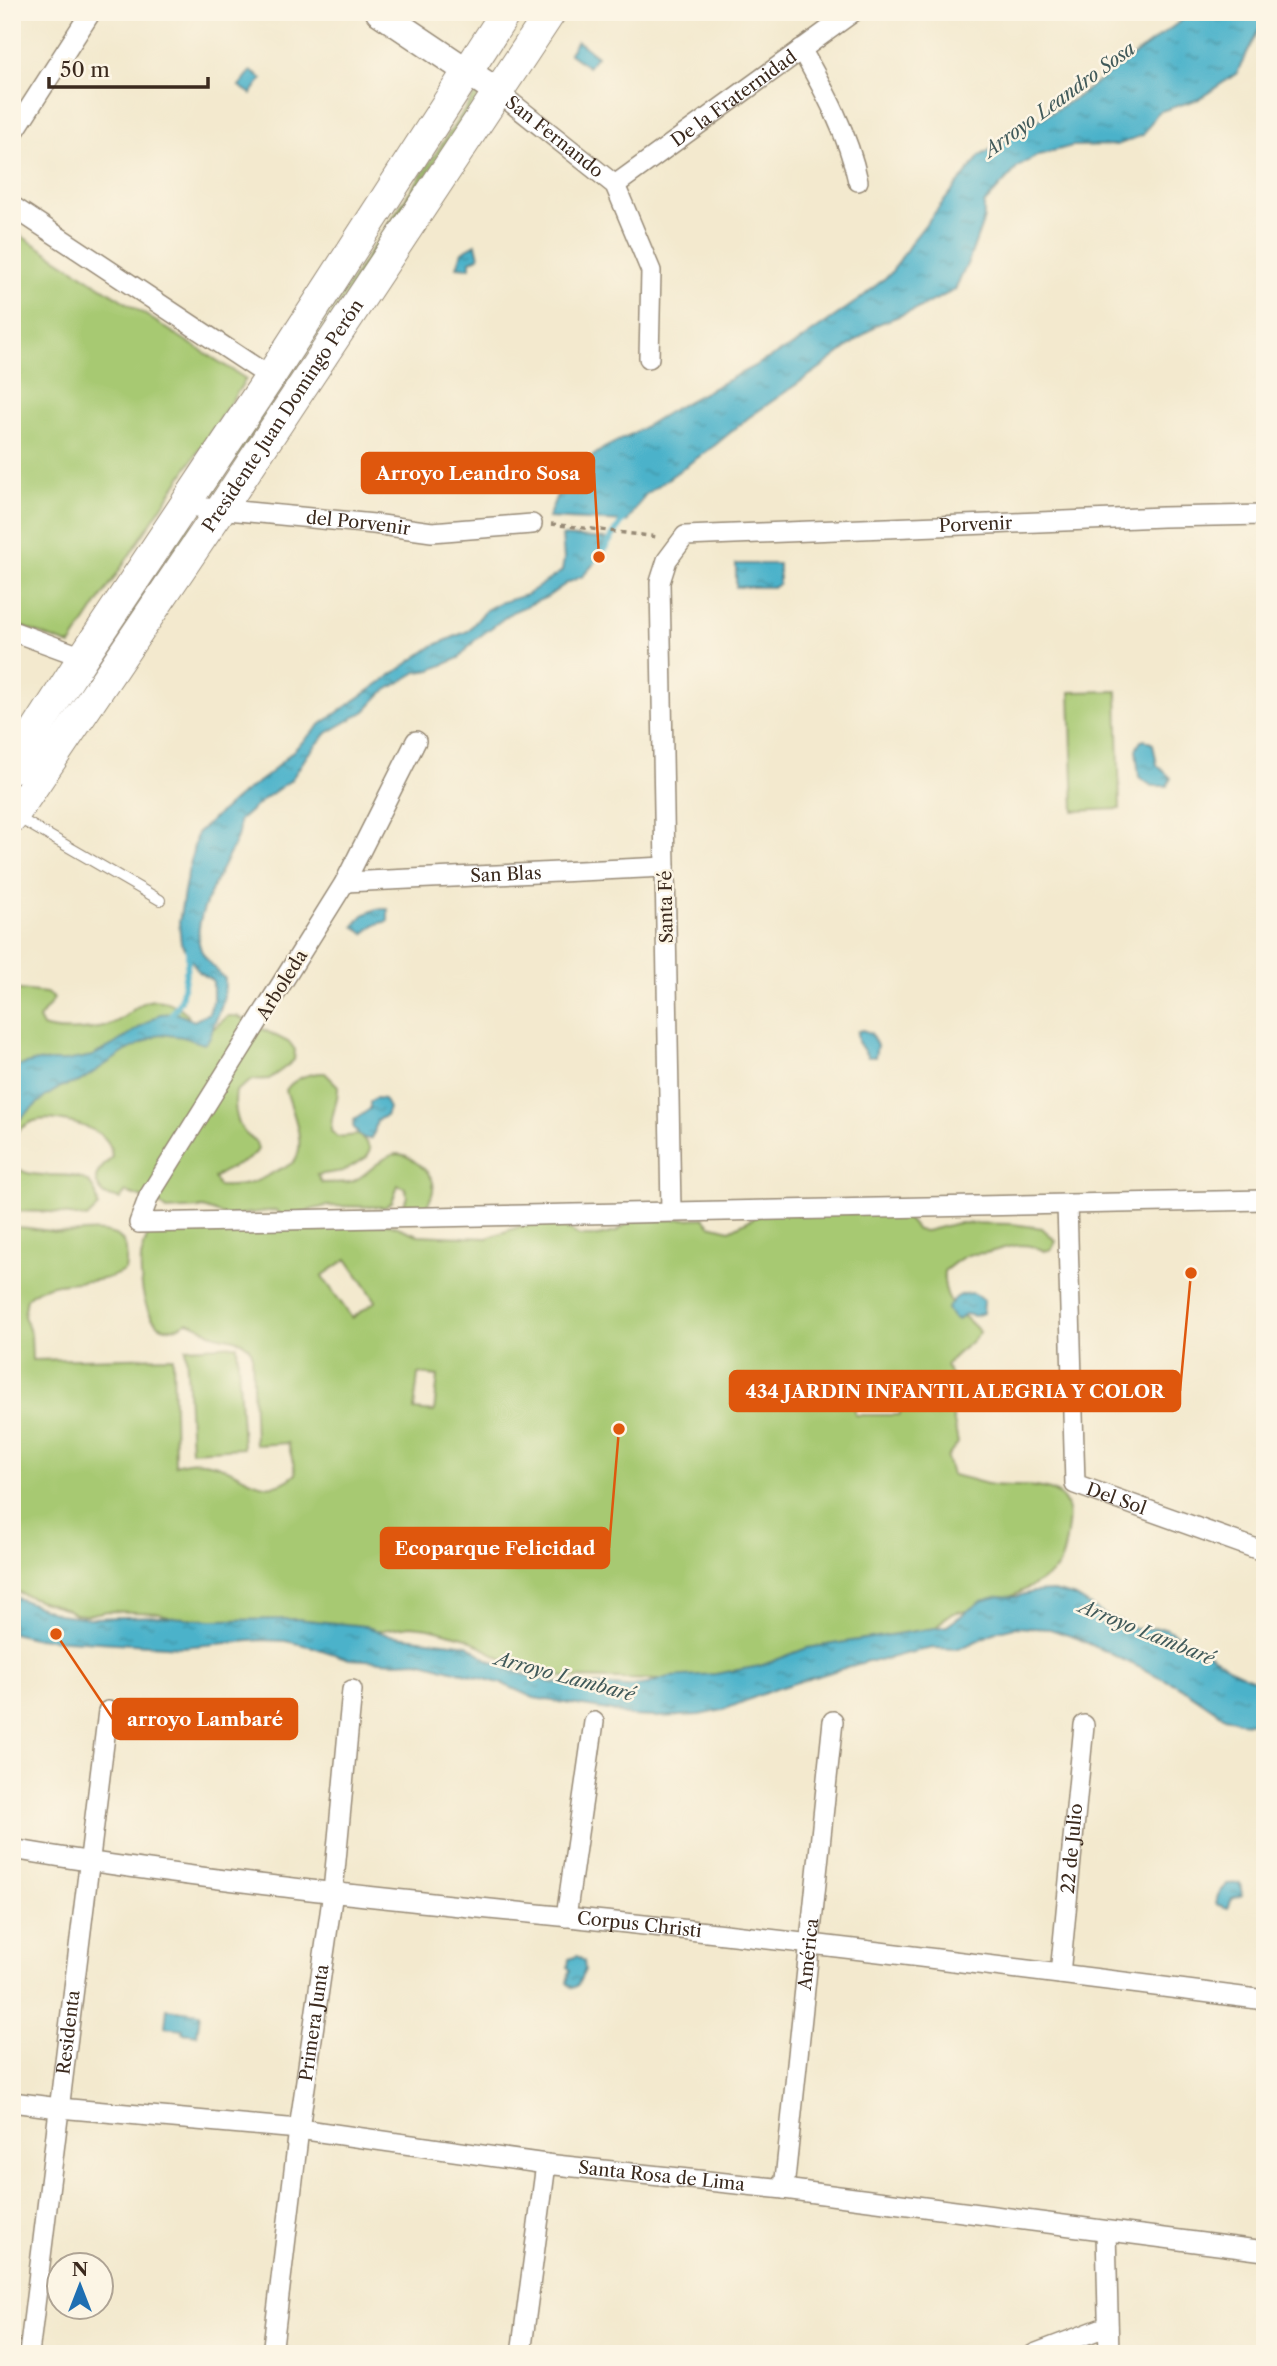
<svg xmlns="http://www.w3.org/2000/svg" width="1277" height="2366" viewBox="0 0 1277 2366" font-family="'Libre Caslon Text',serif">
  <style>
    .green { fill: #a7c972; stroke: #717a48; stroke-width: 2; fill-rule: evenodd }
    .water { fill: url(#water-ripples); stroke: #436e74; stroke-width: 2 }
    .lines { fill: none; stroke-linecap: round; stroke-linejoin: round }
    .stream { stroke: #4bb2ca; stroke-width: 6 }
    .lane-casing { stroke: #978a76; stroke-width: 12 }
    .street-casing { stroke: #978a76; stroke-width: 22 }
    .secondary-casing { stroke: #978a76; stroke-width: 29 }
    .primary-casing { stroke: #978a76; stroke-width: 32 }
    .path { stroke: #978a76; stroke-width: 3.5; stroke-dasharray: 5 5; stroke-linecap: butt }
    .lane { stroke: #fff; stroke-width: 10 }
    .street { stroke: #fff; stroke-width: 19 }
    .secondary { stroke: #fff; stroke-width: 26 }
    .primary { stroke: #fff; stroke-width: 30 }
    .labels { text-anchor: middle; stroke-width: 5; stroke-linejoin: round; paint-order: stroke }
    .street-label { font-size: 18px; fill: #3b2a1e; stroke: #fcf5e5 }
    .water-label { font-size: 19px; font-style: italic; fill: #415a5a; stroke: #fcf5e5 }
    .leader { fill: none; stroke: #df570d; stroke-width: 2.5 }
    .callout-dot { fill: #df570d; stroke: #fcf5e5; stroke-width: 2.5 }
    .callout { fill: #df570d; stroke: #df570d; stroke-width: 2.5 }
    .callout-label { font-size: 19px; text-anchor: middle; font-weight: bold; fill: #fff }
  </style>
  <defs>
    <pattern id="water-ripples" width="26" height="14" patternUnits="userSpaceOnUse" patternTransform="scale(1.75)"><rect width="26" height="14" fill="#4bb2ca"/><path d="M2 4q2-2 4 0t4 0M15 11q2-2 4 0t4 0" fill="none" stroke="#4091a3"/></pattern>
  </defs>
  <rect width="100%" height="100%" fill="#fcf5e5"/>
  <filter id="ink" filterUnits="userSpaceOnUse"><feTurbulence type="fractalNoise" baseFrequency=".0143" numOctaves="2"/><feDisplacementMap in="SourceGraphic" scale="14" xChannelSelector="R" yChannelSelector="G"/><feConvolveMatrix kernelMatrix="1 2 1 2 8 2 1 2 1" color-interpolation-filters="sRGB"/></filter>
  <filter id="wash" filterUnits="userSpaceOnUse"><feTurbulence type="fractalNoise" baseFrequency=".00686" numOctaves="4" result="noise"/><feDisplacementMap in="SourceGraphic" scale="28" xChannelSelector="R" yChannelSelector="G"/><feGaussianBlur stdDeviation="1.57" result="paint"/><feColorMatrix in="noise" values="0 0 0 0 0 0 0 0 0 0 0 0 0 0 0 0 0 1.4 0 .05"/><feComposite in="paint" operator="in"/></filter>
  <g filter="url(#wash)">
    <rect width="100%" height="100%" fill="#f3e9ce"/>
    <g class="green">
      <path d="M484,89L210,499L209,498V494L478,90Z"/>
      <path d="M12,230L246,379L70,645L12,623Z"/>
      <path d="M190,523L195,525L12,802V789Z"/>
      <path d="M1117,691L1120,809L1074,811L1070,692Z"/>
      <path d="M12,989L46,993L54,998C50,1007 44,1011 39,1019L43,1027C58,1033 99,1031 114,1023C137,1012 141,992 172,1004C185,1009 188,1014 192,1027L207,1034L228,1016H237L290,1043L295,1050L294,1060L287,1066L269,1079L252,1080L236,1091C233,1109 237,1133 255,1140L258,1149C252,1162 227,1167 214,1178L218,1186C244,1187 254,1184 276,1171C282,1168 291,1166 295,1160C307,1142 291,1108 286,1090C294,1078 311,1072 325,1073L338,1086C339,1102 330,1115 331,1131L337,1137L358,1135L365,1141L370,1149L367,1157L343,1171L317,1175L322,1183C333,1182 349,1185 359,1178C377,1167 392,1142 414,1161C420,1165 426,1170 430,1176C438,1187 431,1200 424,1210L407,1213L404,1205L407,1196L405,1188L398,1185L392,1202L385,1207L326,1206L283,1217L276,1210L227,1216L203,1208L167,1210L160,1204L126,1192L120,1199L104,1195C88,1175 99,1172 112,1157C111,1151 111,1146 107,1141C96,1126 52,1115 34,1121C24,1124 18,1130 12,1138Z"/>
      <path d="M12,1161C30,1194 96,1151 98,1207L87,1218L51,1212L12,1211Z"/>
      <path d="M775,1207L905,1216L917,1230L926,1231L957,1223L1012,1224L1042,1228L1056,1241L1052,1249L1045,1251C1024,1241 1011,1246 990,1252C983,1254 975,1253 968,1255C959,1258 951,1266 944,1271C942,1304 961,1311 980,1332C971,1346 955,1351 946,1366L960,1392L951,1407L958,1443L947,1458L952,1475C965,1477 975,1481 988,1484C1017,1491 1075,1473 1068,1526C1066,1539 1065,1555 1058,1567C1050,1580 995,1605 978,1610C972,1612 965,1611 957,1612C946,1614 936,1627 929,1636L768,1669L666,1680L570,1678L532,1672L498,1657L467,1638L429,1628L411,1626L376,1631L252,1625L177,1619L159,1613L108,1611L86,1615L75,1614L67,1609L38,1600L12,1590V1227C27,1227 41,1230 56,1232C74,1235 99,1227 117,1236C129,1242 127,1259 125,1270C92,1291 56,1272 27,1298L24,1316L31,1335L32,1360L173,1357L175,1465C189,1461 200,1460 214,1464C243,1471 264,1502 296,1474L288,1443L255,1445L252,1352C243,1336 228,1339 213,1334C204,1331 197,1324 187,1322C147,1348 139,1287 141,1259C142,1249 146,1241 149,1232L390,1224L418,1235L487,1238L536,1221L555,1220L579,1236H598L616,1232L631,1221L704,1218L710,1225L730,1230ZM347,1259L376,1301L352,1318L322,1276ZM418,1374L438,1376L434,1412L414,1410ZM855,1382H899L900,1415H855Z"/>
      <path d="M237,1345L243,1448L191,1451L186,1348Z"/>
    </g>
    <g class="water">
      <path d="M1193,12H1265V17L1237,73L1199,99L1158,112L1143,135L1117,145L1072,146L1039,155L1018,167L984,204V218L969,260L955,290L917,309L878,324L820,368L748,418L714,446L645,495L627,522L548,518L564,477L604,448L634,433L675,408L794,345L860,299L891,273L913,240L980,156L1077,97Z"/>
      <path d="M577,41L597,56L588,67L569,53Z"/>
      <path d="M251,71L262,79L251,94L239,86Z"/>
      <path d="M476,244L479,257L470,261V268L457,267L462,252Z"/>
      <path d="M562,536L606,539L593,565L583,576L567,583L547,597L512,612L475,640L459,658L431,670L417,672L382,693L365,711L327,733L308,754L291,780L264,799L239,821C239,826 239,832 237,837C227,865 188,919 201,950C206,961 217,970 225,979C225,999 222,1007 214,1024C211,1033 211,1039 204,1044L183,1037L160,1034L126,1051L79,1082L61,1087L45,1097L12,1126V1068L37,1061H66L92,1056L113,1045L160,1014L176,1013L194,1021L209,1013L213,1001V981L198,971L181,943L179,923L185,886L197,833L238,797L269,774L321,724L433,646L468,631L486,610L499,603L526,595L562,571L564,559Z"/>
      <path d="M736,564H779V584L774,587H736Z"/>
      <path d="M1145,740L1153,744L1157,765L1171,778L1167,786H1152L1139,777L1136,749L1141,741Z"/>
      <path d="M376,909H388V921L374,925L364,934L354,926L363,915Z"/>
      <path d="M862,1030L871,1033L877,1046L875,1057H868L858,1042L857,1032Z"/>
      <path d="M375,1098L384,1099L389,1108L386,1116L377,1120L374,1133L370,1139C360,1138 358,1134 353,1126L354,1120L370,1109V1102Z"/>
      <path d="M973,1293L984,1301L983,1313L975,1316L965,1314L958,1320L952,1317L947,1309C955,1296 959,1294 973,1293Z"/>
      <path d="M1053,1591L1076,1597L1105,1615L1137,1629L1165,1628L1219,1660L1230,1669L1265,1685V1724L1239,1722L1225,1717L1179,1686L1077,1638L1050,1629L1015,1627L998,1631L959,1649L933,1648L908,1653L879,1661H868L775,1689L723,1710L699,1715L657,1717L630,1716L608,1710L534,1698L503,1684L419,1661L396,1662L349,1659L313,1647L285,1641L261,1640L182,1647L33,1638L12,1633V1596L58,1614L90,1618L159,1616L211,1620L297,1619L365,1626L388,1635L468,1645L487,1659L519,1673L553,1683L627,1687L648,1684L668,1677L715,1674L760,1666L807,1648L947,1626L981,1601L1000,1596L1015,1597L1033,1592Z"/>
      <path d="M1240,1883L1242,1895L1232,1899L1228,1908L1216,1904L1218,1895L1227,1884Z"/>
      <path d="M577,1956L584,1961L585,1970L577,1986L573,1988L567,1983L570,1970L568,1967L569,1959Z"/>
      <path d="M167,2009L200,2013L197,2035L182,2033L183,2029L165,2027Z"/>
    </g>
    <g class="lines">
      <g class="stream">
        <path d="M590,562L599,557L626,516"/>
        <path d="M168,1020L181,1000L188,961V948"/>
      </g>
    </g>
  </g>
  <g filter="url(#ink)">
    <g class="lines">
      <defs>
        <path id="lane" d="M17,817L160,900"/>
        <g id="street">
          <path d="M801,49C825,91 848,134 858,181"/>
          <path id="s1" d="M498,92L615,185L651,271L649,358"/>
          <path d="M12,135L91,12"/>
          <path id="s2" d="M615,185L853,12"/>
          <path d="M12,206L270,377"/>
          <path id="s3" d="M186,506L374,524L432,532L532,524"/>
          <path d="M12,631L83,657"/>
          <path d="M416,741L345,882L149,1196L139,1223L1265,1200"/>
          <path id="s4" d="M345,882L665,867"/>
          <path id="s5" d="M1067,1204L1075,1484L1265,1552"/>
          <path id="s6" d="M671,1211L660,582L667,560L685,536L1163,517L1265,515"/>
          <path id="s7" d="M12,1849C218,1884 427,1902 635,1924C845,1947 1055,1973 1265,2000"/>
          <path d="M566,1917L594,1722"/>
          <path id="s8" d="M1060,1974L1084,1725"/>
          <path id="s9" d="M12,2102L59,2108L299,2129L546,2164L784,2189L1265,2251"/>
          <path id="s10" d="M784,2189L833,1721"/>
          <path d="M1106,2231L1109,2354"/>
          <path id="s11" d="M29,2354L108,1711"/>
          <path id="s12" d="M272,2354L299,2129L333,1892L352,1690"/>
          <path d="M521,2354L546,2164"/>
          <path d="M1034,2354L1108,2326"/>
        </g>
        <path id="secondary" d="M379,12L498,92"/>
        <g id="primary">
          <path d="M12,768L83,657L270,377L506,12"/>
          <path id="s13" d="M12,818L221,509L551,12"/>
        </g>
      </defs>
      <use href="#lane" class="lane-casing"/>
      <use href="#street" class="street-casing"/>
      <use href="#secondary" class="secondary-casing"/>
      <use href="#primary" class="primary-casing"/>
      <path class="path" d="M551,524L658,537"/>
      <use href="#lane" class="lane"/>
      <use href="#street" class="street"/>
      <use href="#secondary" class="secondary"/>
      <use href="#primary" class="primary"/>
    </g>
  </g>
  <g class="labels">
    <g class="street-label">
      <text dy="6" stroke="none"><textPath href="#s2" startOffset="147">De la Fraternidad</textPath></text>
      <text dy="6" stroke="none"><textPath href="#s1" startOffset="72">San Fernando</textPath></text>
      <text dy="6" stroke="none"><textPath href="#s13" startOffset="485">Presidente Juan Domingo Perón</textPath></text>
      <text dy="6" stroke="none"><textPath href="#s3" startOffset="173">del Porvenir</textPath></text>
      <text dy="6" stroke="none"><textPath href="#s6" startOffset="973">Porvenir</textPath></text>
      <text dy="6" stroke="none"><textPath href="#s4" startOffset="161">San Blas</textPath></text>
      <text transform="translate(666 907) rotate(-91)" y="6">Santa Fé</text>
      <text transform="translate(282 985) rotate(-58)" y="6">Arboleda</text>
      <text dy="6" stroke="none"><textPath href="#s5" startOffset="324">Del Sol</textPath></text>
      <text dy="6" stroke="none"><textPath href="#s8" startOffset="126">22 de Julio</textPath></text>
      <text dy="6" stroke="none"><textPath href="#s7" startOffset="632">Corpus Christi</textPath></text>
      <text dy="6" stroke="none"><textPath href="#s10" startOffset="236">América</textPath></text>
      <text dy="6" stroke="none"><textPath href="#s12" startOffset="334">Primera Junta</textPath></text>
      <text dy="6" stroke="none"><textPath href="#s11" startOffset="324">Residenta</textPath></text>
      <text dy="6" stroke="none"><textPath href="#s9" startOffset="654">Santa Rosa de Lima</textPath></text>
    </g>
    <g class="water-label">
      <text transform="translate(1059 99) rotate(-36)" y="7">Arroyo Leandro Sosa</text>
      <text transform="translate(1147 1632) rotate(22)" y="7">Arroyo Lambaré</text>
      <text transform="translate(565 1676) rotate(15)" y="7">Arroyo Lambaré</text>
    </g>
  </g>
  <path class="leader" d="M599 557L594 473M1191 1273L1180 1391M619 1429L609 1548M56 1634L113 1719"/>
  <g class="callout-dot">
    <circle cx="599" cy="557" r="7"/>
    <circle cx="1191" cy="1273" r="7"/>
    <circle cx="619" cy="1429" r="7"/>
    <circle cx="56" cy="1634" r="7"/>
  </g>
  <g class="callout">
    <rect x="362" y="453" width="232" height="40" rx="7"/>
    <rect x="730" y="1371" width="450" height="40" rx="7"/>
    <rect x="381" y="1528" width="228" height="40" rx="7"/>
    <rect x="113" y="1699" width="184" height="40" rx="7"/>
  </g>
  <g class="callout-label">
    <text x="478" y="480">Arroyo Leandro Sosa</text>
    <text x="955" y="1398">434 JARDIN INFANTIL ALEGRIA Y COLOR</text>
    <text x="495" y="1555">Ecoparque Felicidad</text>
    <text x="205" y="1726">arroyo Lambaré</text>
  </g>
  <rect width="1277" height="2366" fill="none" stroke="#fcf5e5" stroke-width="42"/>
  <g transform="translate(80 2286)"><circle r="33" fill="#fcf5e5" stroke="#afa495" stroke-width="2"/>
  <path d="M0-5L12 26L0 18L-12 26Z" fill="#1f6fb2"/>
  <text y="-10" font-size="19" font-weight="bold" text-anchor="middle" fill="#3b2a1e">N</text>
  </g>
  <path d="M49 77v10h159v-10" fill="none" stroke="#3b2a1e" stroke-width="3.5"/>
  <text x="60" y="77" font-size="21" fill="#3b2a1e" stroke="#fcf5e5" stroke-width="5" paint-order="stroke">50 m</text>
</svg>
